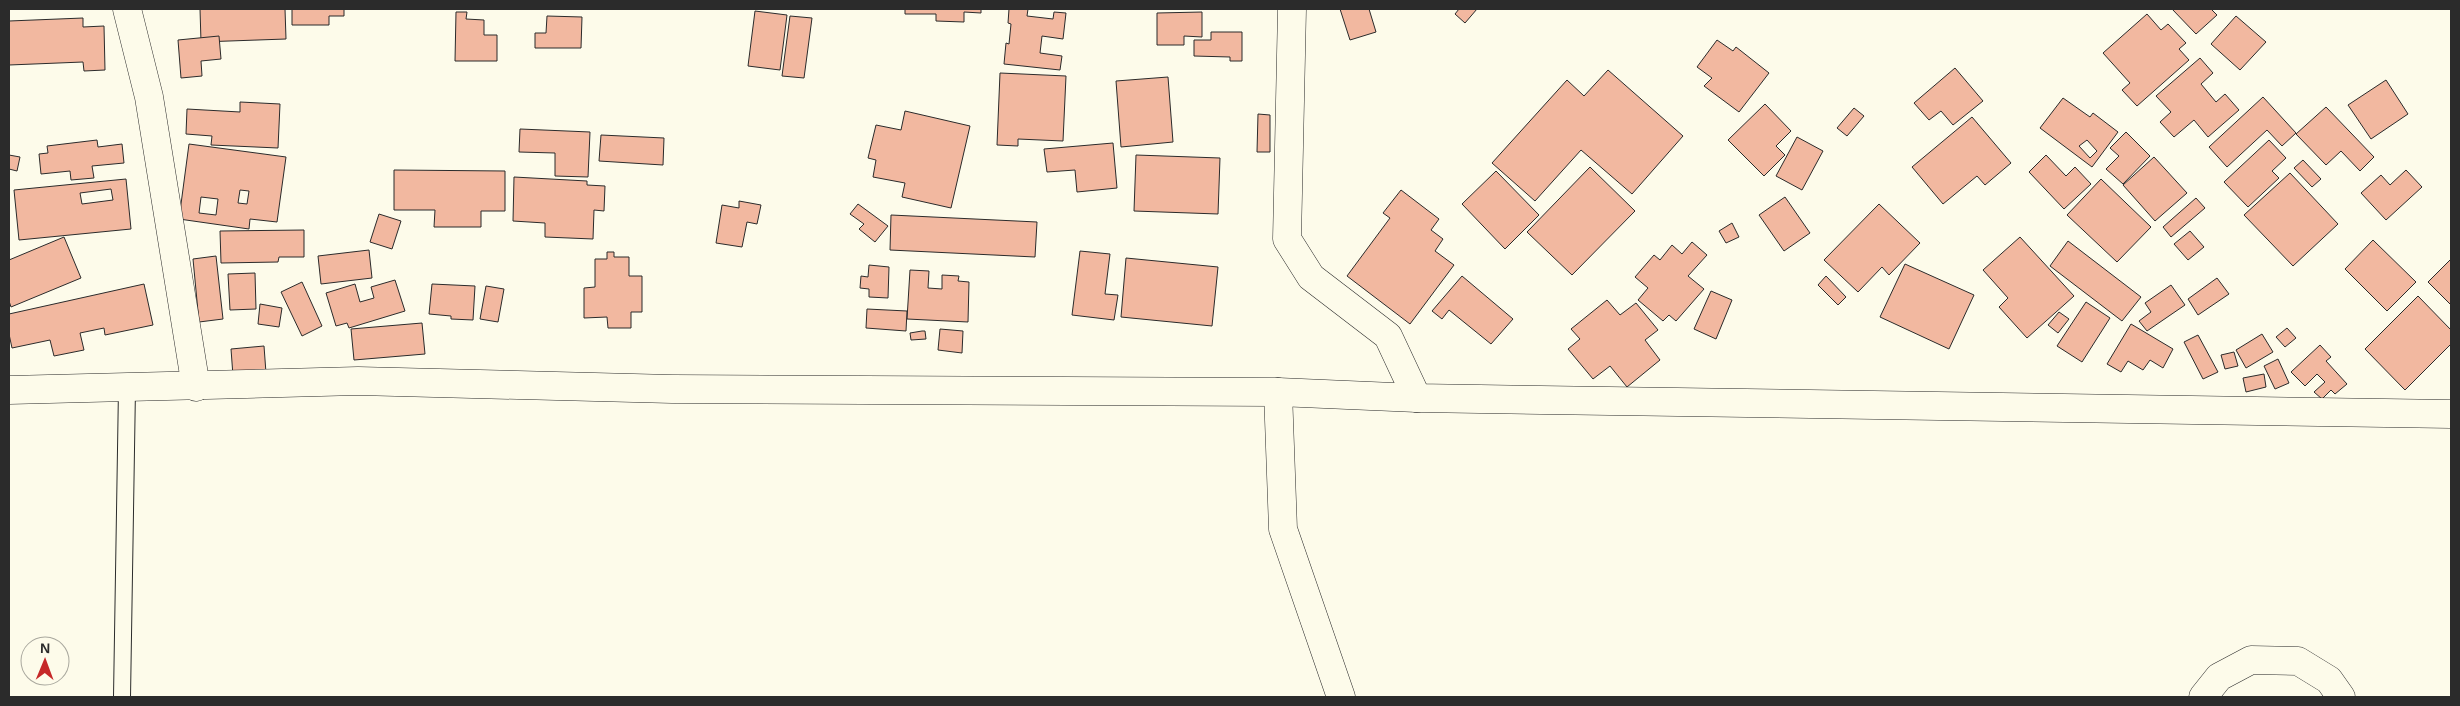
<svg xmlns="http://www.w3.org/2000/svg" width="2460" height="706" viewBox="0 0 2460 706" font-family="Helvetica,sans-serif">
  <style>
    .building { fill: #f2b8a0; stroke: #2b2b2b; fill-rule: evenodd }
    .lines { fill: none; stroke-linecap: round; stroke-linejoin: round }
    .service-casing { stroke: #2b2b2b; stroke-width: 18 }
    .minor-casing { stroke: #2b2b2b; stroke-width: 29 }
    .trunk-casing { stroke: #2b2b2b; stroke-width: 29 }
    .service { stroke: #fdfbea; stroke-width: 16 }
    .minor { stroke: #fdfbea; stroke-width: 28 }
    .trunk { stroke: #fdfbea; stroke-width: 28 }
  </style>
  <rect width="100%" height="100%" fill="#fdfbea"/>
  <g class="building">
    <path d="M200,9H285L286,39L201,42Z"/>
    <path d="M292,9H344V16H329V25H292Z"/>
    <path d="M905,9H981V13L964,12V22L936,21V14H905Z"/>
    <path d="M1009,9H1028L1027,16L1053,19L1054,12L1066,13L1063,39L1042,36L1040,53L1062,56L1060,70L1004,64L1006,43L1009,44L1011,24L1008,23Z"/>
    <path d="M1340,9H1369L1376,32L1350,40Z"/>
    <path d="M1459,9H1477L1465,23L1455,14Z"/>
    <path d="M2172,9H2211L2217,15L2196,34Z"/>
    <path d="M755,11L787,15L780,70L748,66Z"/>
    <path d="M456,12H467L466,19L484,20V35H497V61H455Z"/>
    <path d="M1202,12V37L1184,36V45H1157V13Z"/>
    <path d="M2147,14L2161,30L2168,24L2186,43L2179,49L2189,60L2137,106L2122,90L2130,83L2103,53Z"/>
    <path d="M547,16L582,17L581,48H535V33H546Z"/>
    <path d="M790,16L812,18L804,78L782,76Z"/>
    <path d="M2236,16L2266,42L2240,70L2211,44Z"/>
    <path d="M83,18V27L104,26L105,70L84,71L83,62L9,65V21Z"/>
    <path d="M1211,32H1242V61H1230V57L1194,56V40H1211Z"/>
    <path d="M219,36L221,59L201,61L202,76L181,78L178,40Z"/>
    <path d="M1717,40L1733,51L1736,47L1769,73L1739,112L1704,86L1712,78L1697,67Z"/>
    <path d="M2200,58L2213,73L2201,84L2216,102L2225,94L2239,110L2208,137L2194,120L2174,137L2160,122L2171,112L2156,96Z"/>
    <path d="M1955,68L1983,101L1953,125L1941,111L1929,120L1914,103Z"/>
    <path d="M1608,70L1683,136L1632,194L1581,150L1535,201L1492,163L1567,80L1584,96Z"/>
    <path d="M1000,73L1066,76L1063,141L1018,139V146L997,145Z"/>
    <path d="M1168,77L1173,142L1121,147L1116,81Z"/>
    <path d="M2386,80L2408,114L2371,139L2348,105Z"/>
    <path d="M2263,97L2296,133L2282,146L2267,130L2227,167L2209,147Z"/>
    <path d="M2063,98L2090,117L2093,113L2118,132L2092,167L2040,128ZM2087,140L2097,151L2090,158L2079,146Z"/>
    <path d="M240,102L280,104L278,148L211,145L212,136L186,134L187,109L240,112Z"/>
    <path d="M1765,104L1791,131L1776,146L1785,155L1764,176L1728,140Z"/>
    <path d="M2326,107L2374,157L2360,171L2341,151L2326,165L2296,134Z"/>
    <path d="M1854,108L1864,116L1847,136L1837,128Z"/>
    <path d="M905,111L970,126L951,208L902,197L905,183L873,177L876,160L868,158L876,125L901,130Z"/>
    <path d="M1258,114L1270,115V152H1257Z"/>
    <path d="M1972,117L2011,163L1985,185L1977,176L1943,204L1912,167Z"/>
    <path d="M520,129L590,132L588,177L555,176V153L519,152Z"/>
    <path d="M2126,132L2150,156L2123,184L2106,169L2119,156L2110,148Z"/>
    <path d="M601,135L664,138L663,165L599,161Z"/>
    <path d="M1797,137L1823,151L1802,190L1776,176Z"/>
    <path d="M97,140L98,147L122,144L124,163L92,166L94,178L71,180L70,171L41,174L39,154L48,153L47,146Z"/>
    <path d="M2269,140L2286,158L2272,171L2279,178L2248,207L2224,182Z"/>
    <path d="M1113,143L1117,188L1077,192L1075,170L1047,172L1044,149Z"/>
    <path d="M189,144L286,157L277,222L250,219L249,229L179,219ZM240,190L249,191L247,204L238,203ZM201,197L218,199L216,215L199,213Z"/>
    <path d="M9,155L20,157L17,171L9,169Z"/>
    <path d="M1136,155L1220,158L1218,214L1134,211Z"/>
    <path d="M2046,155L2066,176L2075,167L2091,184L2064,209L2029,172Z"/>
    <path d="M2154,157L2187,193L2155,221L2123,185Z"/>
    <path d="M2303,160L2321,179L2312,187L2294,168Z"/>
    <path d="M1590,167L1635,211L1572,275L1527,232Z"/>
    <path d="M394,170L505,171V211H481V227H434L435,210H394Z"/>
    <path d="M2406,170L2422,187L2386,220L2361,193L2381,175L2390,185Z"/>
    <path d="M1496,171L1539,215L1505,249L1462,204Z"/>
    <path d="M2290,173L2338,224L2293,266L2244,215Z"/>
    <path d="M514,177L587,181V185L605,186L604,211L594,210L593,239L545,237V223L513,221Z"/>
    <path d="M126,179L131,229L19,240L14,190ZM111,189L113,200L82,204L80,193Z"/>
    <path d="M2101,179L2151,227L2117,262L2067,215Z"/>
    <path d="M1401,190L1439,219L1431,230L1443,239L1435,251L1454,265L1410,324L1347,276L1390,218L1383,213Z"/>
    <path d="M1785,197L1810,233L1784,251L1759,215Z"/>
    <path d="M2196,198L2205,208L2171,237L2163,227Z"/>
    <path d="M739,201L761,205L757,224L747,222L742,247L716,243L722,205L739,208Z"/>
    <path d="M858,204L888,226L875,242L859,229L864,224L850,214Z"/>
    <path d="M1879,204L1920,243L1889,275L1882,267L1858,292L1824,260Z"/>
    <path d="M379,214L401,221L392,249L370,242Z"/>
    <path d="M891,215L1037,222L1035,257L890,250Z"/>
    <path d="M1732,223L1739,237L1726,243L1719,231Z"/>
    <path d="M304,230V257H279L278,262L221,263L220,231Z"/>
    <path d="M2190,231L2204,247L2188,260L2174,244Z"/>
    <path d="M64,237L81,278L11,307L9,301V260Z"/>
    <path d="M2020,237L2074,296L2027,338L1999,307L2008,298L1983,270Z"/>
    <path d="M2373,240L2416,282L2387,311L2345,269Z"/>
    <path d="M2068,241L2141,297L2122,321L2050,266Z"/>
    <path d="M1692,242L1707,255L1688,276L1704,289L1676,321L1669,315L1663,321L1638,300L1648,288L1635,277L1654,255L1660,260L1672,245L1682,254Z"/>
    <path d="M369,250L372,278L321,284L318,256Z"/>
    <path d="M1080,251L1110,254L1105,294L1118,295L1114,320L1072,315Z"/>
    <path d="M607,252H614V257H629V276H642V312H631V328H608L607,317L584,318V288L595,287V259H607Z"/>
    <path d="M216,256L223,319L199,322L193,259Z"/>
    <path d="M1126,258L1218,267L1212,326L1121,317Z"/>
    <path d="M2451,259V305L2428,282Z"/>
    <path d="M1905,264L1974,295L1949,349L1880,317Z"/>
    <path d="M869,265L889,267L888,298L869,297V289L860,288L861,276L868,277Z"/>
    <path d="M910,270L929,271L928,288L942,289V275L959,276L958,281L969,282L968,322L907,319Z"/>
    <path d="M255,273L256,309L230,310L228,274Z"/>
    <path d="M1462,276L1513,319L1491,344L1449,310L1442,319L1432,311Z"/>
    <path d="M1826,276L1846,297L1838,305L1818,285Z"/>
    <path d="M2217,278L2229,294L2198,315L2188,299Z"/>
    <path d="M395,280L405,311L349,328L347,323L336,326L326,293L355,284L360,302L374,298L371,287Z"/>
    <path d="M302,282L322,326L302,336L281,292Z"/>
    <path d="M144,284L153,325L105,335L104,328L80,333L84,350L54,356L50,340L12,348L9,334V314Z"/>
    <path d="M432,284L475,286L473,320L451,319V316L429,314Z"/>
    <path d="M2171,285L2185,305L2147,331L2139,321L2151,312L2145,303Z"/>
    <path d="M486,286L504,289L498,322L480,319Z"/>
    <path d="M1711,291L1732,300L1716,339L1694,329Z"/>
    <path d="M2418,296L2451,330V344L2405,390L2365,349Z"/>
    <path d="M1607,300L1620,315L1636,303L1658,330L1645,340L1660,360L1627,387L1610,366L1593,379L1568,349L1580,339L1571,329Z"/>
    <path d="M2086,302L2110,318L2082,362L2057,346Z"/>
    <path d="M260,304L282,308L279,327L258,324Z"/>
    <path d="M867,309L907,311L906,331L866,328Z"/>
    <path d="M2059,312L2069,319L2058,333L2048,325Z"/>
    <path d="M422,323L425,354L354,360L351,329Z"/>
    <path d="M2131,324L2173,349L2163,368L2150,360L2143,370L2128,361L2121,372L2107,364Z"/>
    <path d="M2287,328L2296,338L2285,347L2276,337Z"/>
    <path d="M940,329L963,331L962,353L938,350Z"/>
    <path d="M922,331H925L926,339L911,340L910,333Z"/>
    <path d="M2262,334L2273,352L2246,368L2236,350Z"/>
    <path d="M2198,335L2218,372L2203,379L2184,342Z"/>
    <path d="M2320,345L2331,357L2326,361L2347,384L2335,394L2331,390L2322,399L2314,392L2325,382L2317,374L2305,386L2291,372Z"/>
    <path d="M264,346L266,373L233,376L231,349Z"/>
    <path d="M2234,352L2238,366L2225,369L2221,355Z"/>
    <path d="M2278,359L2289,383L2275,389L2264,366Z"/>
    <path d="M2264,374L2266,387L2246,392L2243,378Z"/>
  </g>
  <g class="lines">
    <defs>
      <path id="service" d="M122,697L127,388"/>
      <g id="minor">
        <path d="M127,9L149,97L196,387"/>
        <path d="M1292,9L1287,239L1311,277L1388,336L1417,398"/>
        <path d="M9,390L358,381L672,389L1278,392L1417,398L2451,414"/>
        <path d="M1278,392L1283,529L1341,697"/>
      </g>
      <path id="trunk" d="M2203,697L2219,677L2251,660L2298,661L2329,680L2341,697"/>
    </defs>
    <use href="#service" class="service-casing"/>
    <use href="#minor" class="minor-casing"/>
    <use href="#trunk" class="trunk-casing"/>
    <use href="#service" class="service"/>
    <use href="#minor" class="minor"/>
    <use href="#trunk" class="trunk"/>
  </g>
  <rect width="2460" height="706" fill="none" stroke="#2b2b2b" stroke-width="20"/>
  <g transform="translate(45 661) rotate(1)"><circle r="24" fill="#fdfbea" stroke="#a9a89e"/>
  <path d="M0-4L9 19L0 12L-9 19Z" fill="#c62828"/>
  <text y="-8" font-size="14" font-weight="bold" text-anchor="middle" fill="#2b2b2b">N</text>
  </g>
</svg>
